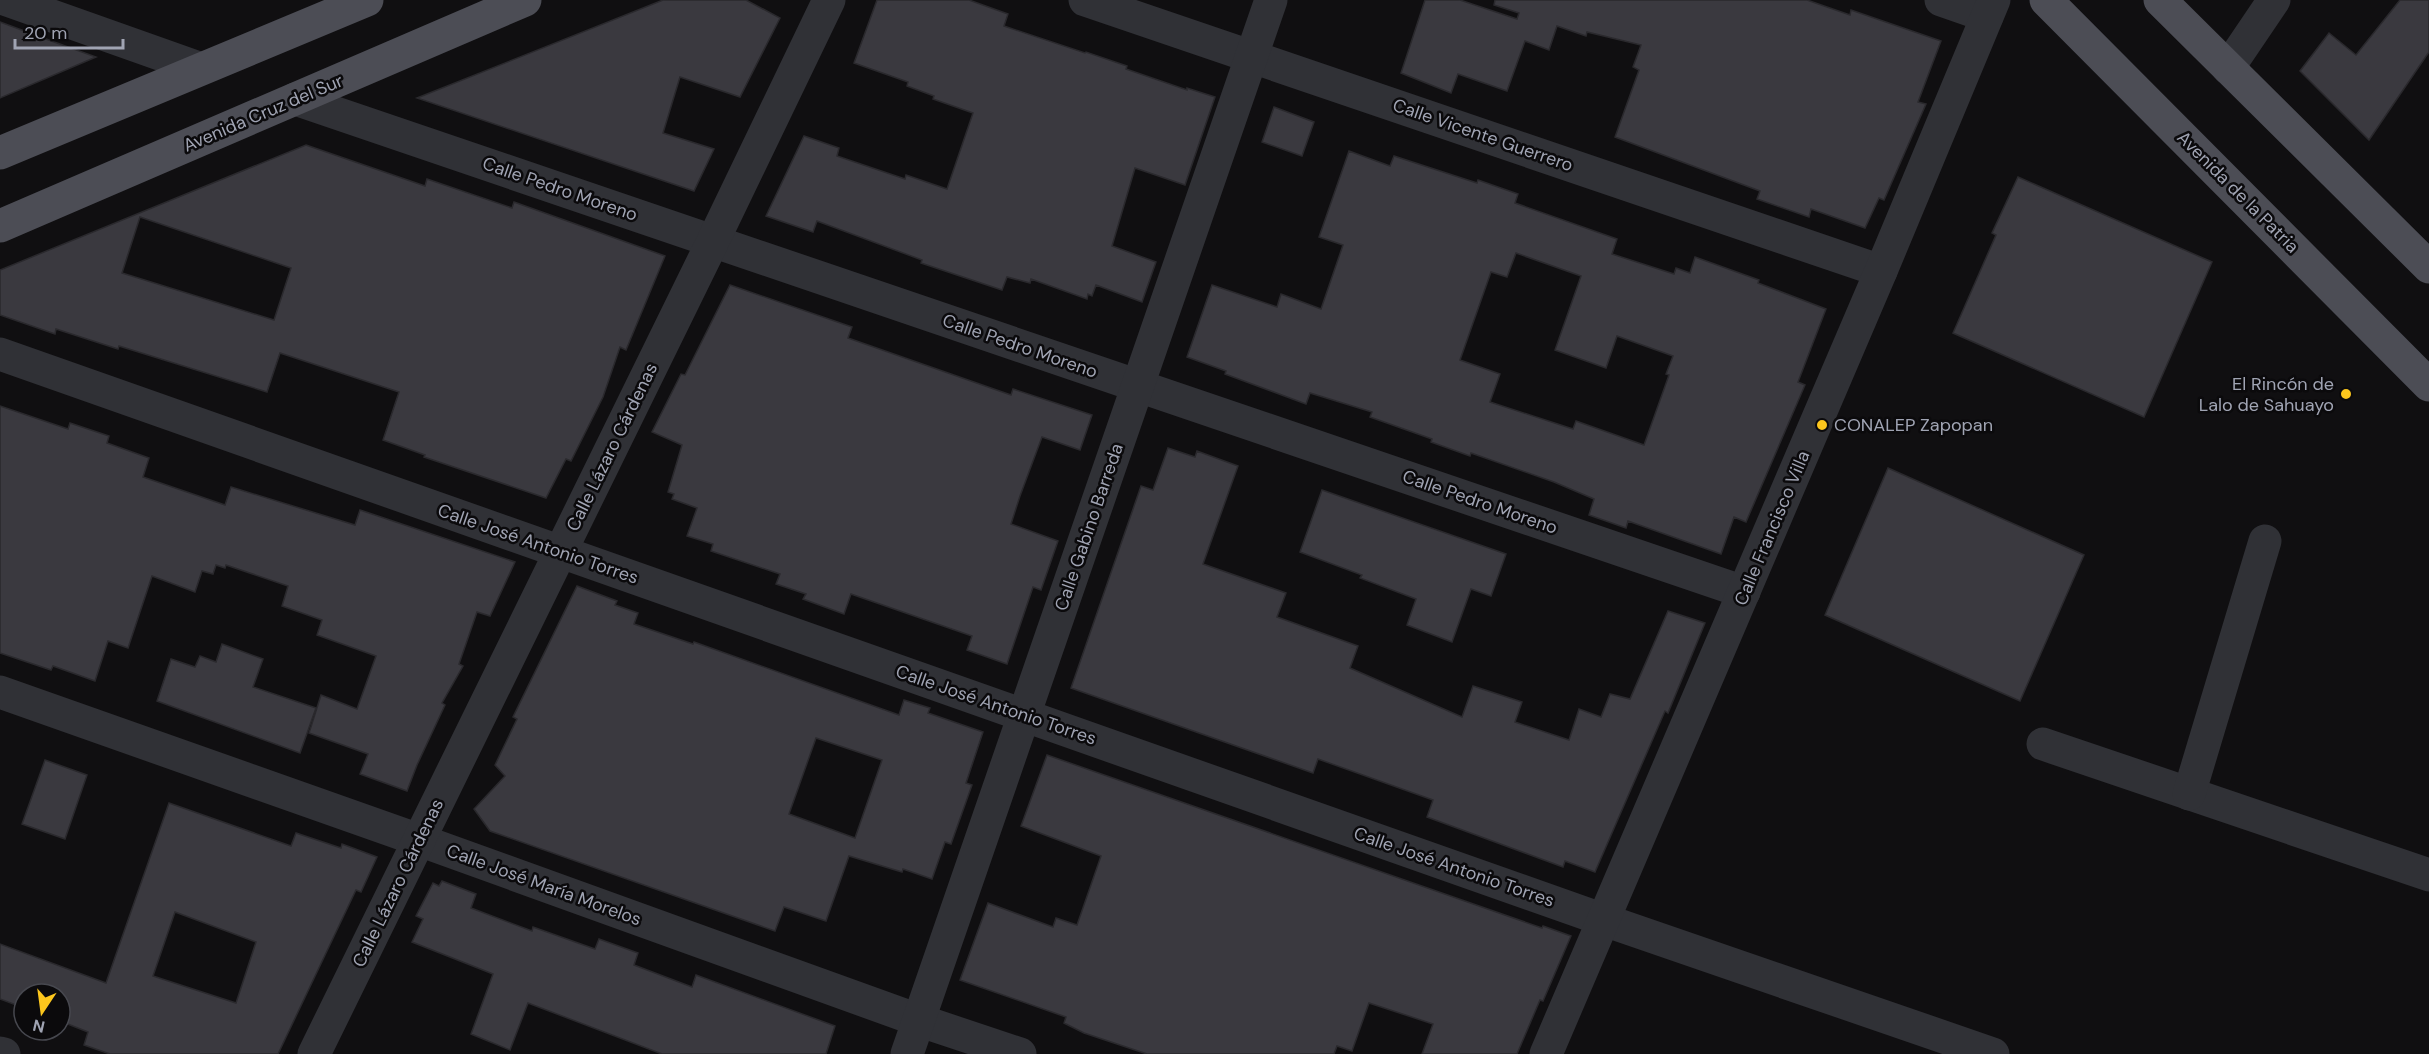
<svg xmlns="http://www.w3.org/2000/svg" width="2429" height="1054" viewBox="0 0 2429 1054" font-family="'DM Sans',sans-serif">
  <style>
    .building { fill: #3a393f; stroke: #2a292d; stroke-width: 1.5; fill-rule: evenodd }
    .lines { fill: none; stroke-linecap: round; stroke-linejoin: round }
    .minor { stroke: #303136; stroke-width: 33 }
    .major { stroke: #4c4d55; stroke-width: 33 }
    .poi-dot { fill: #fcc61d; stroke: #0b0a0c; stroke-width: 2 }
    .labels { text-anchor: middle; stroke-width: 5; stroke-linejoin: round; paint-order: stroke }
    .street-label { font-size: 18px; fill: #a0a4b3; stroke: #0b0a0c }
    .poi-label { font-size: 18px; fill: #a0a4b3; stroke: #0b0a0c; text-anchor: end }
  </style>
  <rect width="100%" height="100%" fill="#100f11"/>
  <g class="building">
    <path d="M663,0H746L780,18L740,97L680,77L663,133L714,149L694,191L417,98Z"/>
    <path d="M877,0H969L1008,14L1004,26L1085,53L1086,52L1127,66L1126,69L1187,90V88L1215,97L1185,185L1135,168L1112,246L1156,262L1142,302L1096,285L1092,296L1088,294L1087,299L1031,279L1030,283L1007,277L1002,290L921,263L922,260L817,221L813,232L766,216L804,136L839,148L837,156L905,179L906,175L947,189L973,113L933,99L934,96L907,86L908,82L854,63Z"/>
    <path d="M1425,0H1460L1517,19L1519,13L1494,5L1495,0H1807L1850,15L1851,10L1941,41L1918,102L1926,104L1884,200L1879,198L1865,228L1811,209L1809,217L1757,199L1760,191L1615,137L1639,70L1633,67L1641,45L1587,32L1586,36L1557,26L1549,50L1525,41L1507,91L1458,74L1451,93L1401,73Z"/>
    <path d="M2400,0H2429V52L2369,140L2300,71L2329,33L2356,55Z"/>
    <path d="M0,22L46,39L96,57L0,98Z"/>
    <path d="M1274,107L1314,122L1302,156L1262,142Z"/>
    <path d="M306,145L425,186L427,179L512,208L514,202L665,256L626,350L620,347L603,397L571,461L566,459L546,498L424,457L425,455L383,440L399,392L280,353L267,392L119,346L118,349L56,329L55,334L0,315V270ZM140,217L291,268L274,320L122,273Z"/>
    <path d="M1349,151L1390,166L1394,156L1477,183L1478,180L1518,194L1515,203L1617,239L1612,254L1674,274L1676,268L1690,273L1695,257L1759,280L1758,283L1826,309L1798,382L1805,385L1746,522L1734,517L1721,554L1628,521L1626,528L1589,515L1594,499L1554,482L1471,453L1470,456L1431,442L1432,439L1370,417L1372,412L1310,393L1306,404L1225,374L1226,371L1187,357L1212,285L1277,307L1281,294L1321,309L1343,245L1319,237ZM1516,253L1581,276L1555,350L1606,368L1617,336L1673,356L1666,374L1669,375L1644,445L1576,421L1573,429L1490,402L1500,374L1460,360L1491,272L1507,277Z"/>
    <path d="M2018,177L2212,262L2144,417L1953,333L1996,235L1992,233Z"/>
    <path d="M730,285L852,327L848,338L1011,395L1013,389L1092,415L1080,450L1042,437L1020,496L1011,524L1058,541L1041,590L1033,587L1007,664L967,650L972,636L851,594L844,614L803,599L806,594L776,584L780,574L711,551L713,544L687,536L697,508L672,499L674,494L668,492L682,445L652,432L681,374L685,375Z"/>
    <path d="M0,406L68,429L70,423L109,436L107,443L149,458L143,477L225,505L231,487L355,525L360,510L515,562L490,616L477,612L459,664L463,666L442,703L445,705L417,765L407,791L360,774L368,754L309,733L321,695L357,709L376,656L317,635L322,620L282,606L288,586L226,565L225,568L216,565L213,574L202,571L195,592L152,576L128,648L108,641L95,681L53,666L51,670L0,653Z"/>
    <path d="M1168,448L1195,457L1197,451L1238,466L1203,564L1286,593L1277,617L1358,646L1350,668L1462,717L1473,686L1522,702L1515,722L1569,740L1579,709L1601,717L1610,694L1630,699L1668,611L1705,623L1668,713L1665,711L1595,872L1565,861L1563,867L1427,817L1433,800L1318,759L1313,773L1071,688L1141,486L1153,490Z"/>
    <path d="M1888,468L2084,555L2020,701L1825,615Z"/>
    <path d="M1322,490L1506,554L1491,596L1471,589L1452,642L1407,625L1416,599L1360,578L1362,575L1300,552Z"/>
    <path d="M577,586L617,601L615,605L638,613L634,624L693,644L694,642L899,715L904,700L930,708L928,713L983,732L966,783L972,785L951,844L945,842L932,879L903,869L902,872L849,856L826,921L784,907L775,931L490,831L474,809L505,776L495,765L517,719L513,717ZM816,738L882,760L855,838L789,814Z"/>
    <path d="M222,644L263,659L253,687L316,708L300,753L157,701L171,659L195,667L200,656L216,662Z"/>
    <path d="M1047,755L1542,928L1543,926L1571,936L1543,1001L1540,1000L1517,1054H1422L1433,1024L1369,1003L1352,1051L1337,1046L1334,1054H1147L1084,1033L1064,1023L1066,1017L960,980L988,903L1053,927L1056,918L1077,925L1101,856L1021,826Z"/>
    <path d="M45,760L87,775L65,839L22,824Z"/>
    <path d="M169,803L291,846L296,833L341,848L342,844L377,857L361,892L356,890L278,1054H110L84,1045L88,1032L60,1021V994H24V1008L0,999V944L106,983ZM175,912L256,942L236,1003L153,976Z"/>
    <path d="M442,881L476,894L471,908L532,931L533,927L595,949L599,939L638,953L634,965L692,987L696,975L835,1026L826,1054H662L528,1003L510,1050L471,1034L493,974L412,942L423,919L416,916L433,883L439,886Z"/>
  </g>
  <g class="lines">
    <g class="minor">
      <path d="M7,0L199,68"/>
      <path d="M1085,0L1881,271"/>
      <path d="M1941,0L1987,16"/>
      <path d="M2228,68L2274,0"/>
      <path d="M295,99L1744,592"/>
      <path d="M0,354L1604,920L1993,1054"/>
      <path d="M0,692L419,840L918,1020L1020,1054"/>
      <path d="M2043,744L2429,875"/>
      <path d="M2189,794L2265,541"/>
      <path d="M0,1053L4,1054"/>
      <path d="M314,1054L713,241L829,0"/>
      <path d="M907,1054L1271,0"/>
      <path d="M1546,1054L1881,271L1994,0"/>
    </g>
    <g class="major">
      <path d="M2046,0L2429,385"/>
      <path d="M2160,0L2429,267"/>
      <path d="M0,153L367,0"/>
      <path d="M0,226L525,0"/>
    </g>
  </g>
  <g class="poi-dot">
    <circle cx="2346" cy="394" r="6"/>
    <circle cx="1822" cy="425" r="6"/>
  </g>
  <g class="labels">
    <g class="street-label">
      <text transform="translate(263 113) rotate(-23)" y="6">Avenida Cruz del Sur</text>
      <text transform="translate(1483 135) rotate(19)" y="6">Calle Vicente Guerrero</text>
      <text transform="translate(560 189) rotate(19)" y="6">Calle Pedro Moreno</text>
      <text transform="translate(2238 192) rotate(45)" y="6">Avenida de la Patria</text>
      <text transform="translate(1020 346) rotate(19)" y="6">Calle Pedro Moreno</text>
      <text transform="translate(612 447) rotate(-64)" y="6">Calle Lázaro Cárdenas</text>
      <text transform="translate(1480 502) rotate(19)" y="6">Calle Pedro Moreno</text>
      <text transform="translate(1089 527) rotate(-71)" y="6">Calle Gabino Barreda</text>
      <text transform="translate(1772 528) rotate(-67)" y="6">Calle Francisco Villa</text>
      <text transform="translate(538 544) rotate(19)" y="6">Calle José Antonio Torres</text>
      <text transform="translate(996 705) rotate(19)" y="6">Calle José Antonio Torres</text>
      <text transform="translate(1454 867) rotate(19)" y="6">Calle José Antonio Torres</text>
      <text transform="translate(398 883) rotate(-64)" y="6">Calle Lázaro Cárdenas</text>
      <text transform="translate(544 885) rotate(20)" y="6">Calle José María Morelos</text>
    </g>
    <g class="poi-label">
      <text x="2334" y="390">El Rincón de<tspan x="2334" dy="21">Lalo de Sahuayo</tspan></text>
      <text x="1834" y="431" text-anchor="start">CONALEP Zapopan</text>
    </g>
  </g>
  <g transform="translate(42 1012) rotate(193)"><circle r="28" fill="#0b0a0c" stroke="#47484f" stroke-width="1.5"/>
  <path d="M0-4.5L10 22L0 15L-10 22Z" fill="#fcc61d"/>
  <text y="-9" font-size="16" font-weight="bold" text-anchor="middle" fill="#a0a4b3">N</text>
  </g>
  <path d="M15 39v9h108v-9" fill="none" stroke="#a0a4b3" stroke-width="3"/>
  <text x="24" y="39" font-size="18" fill="#a0a4b3" stroke="#0b0a0c" stroke-width="4.5" paint-order="stroke">20 m</text>
</svg>
